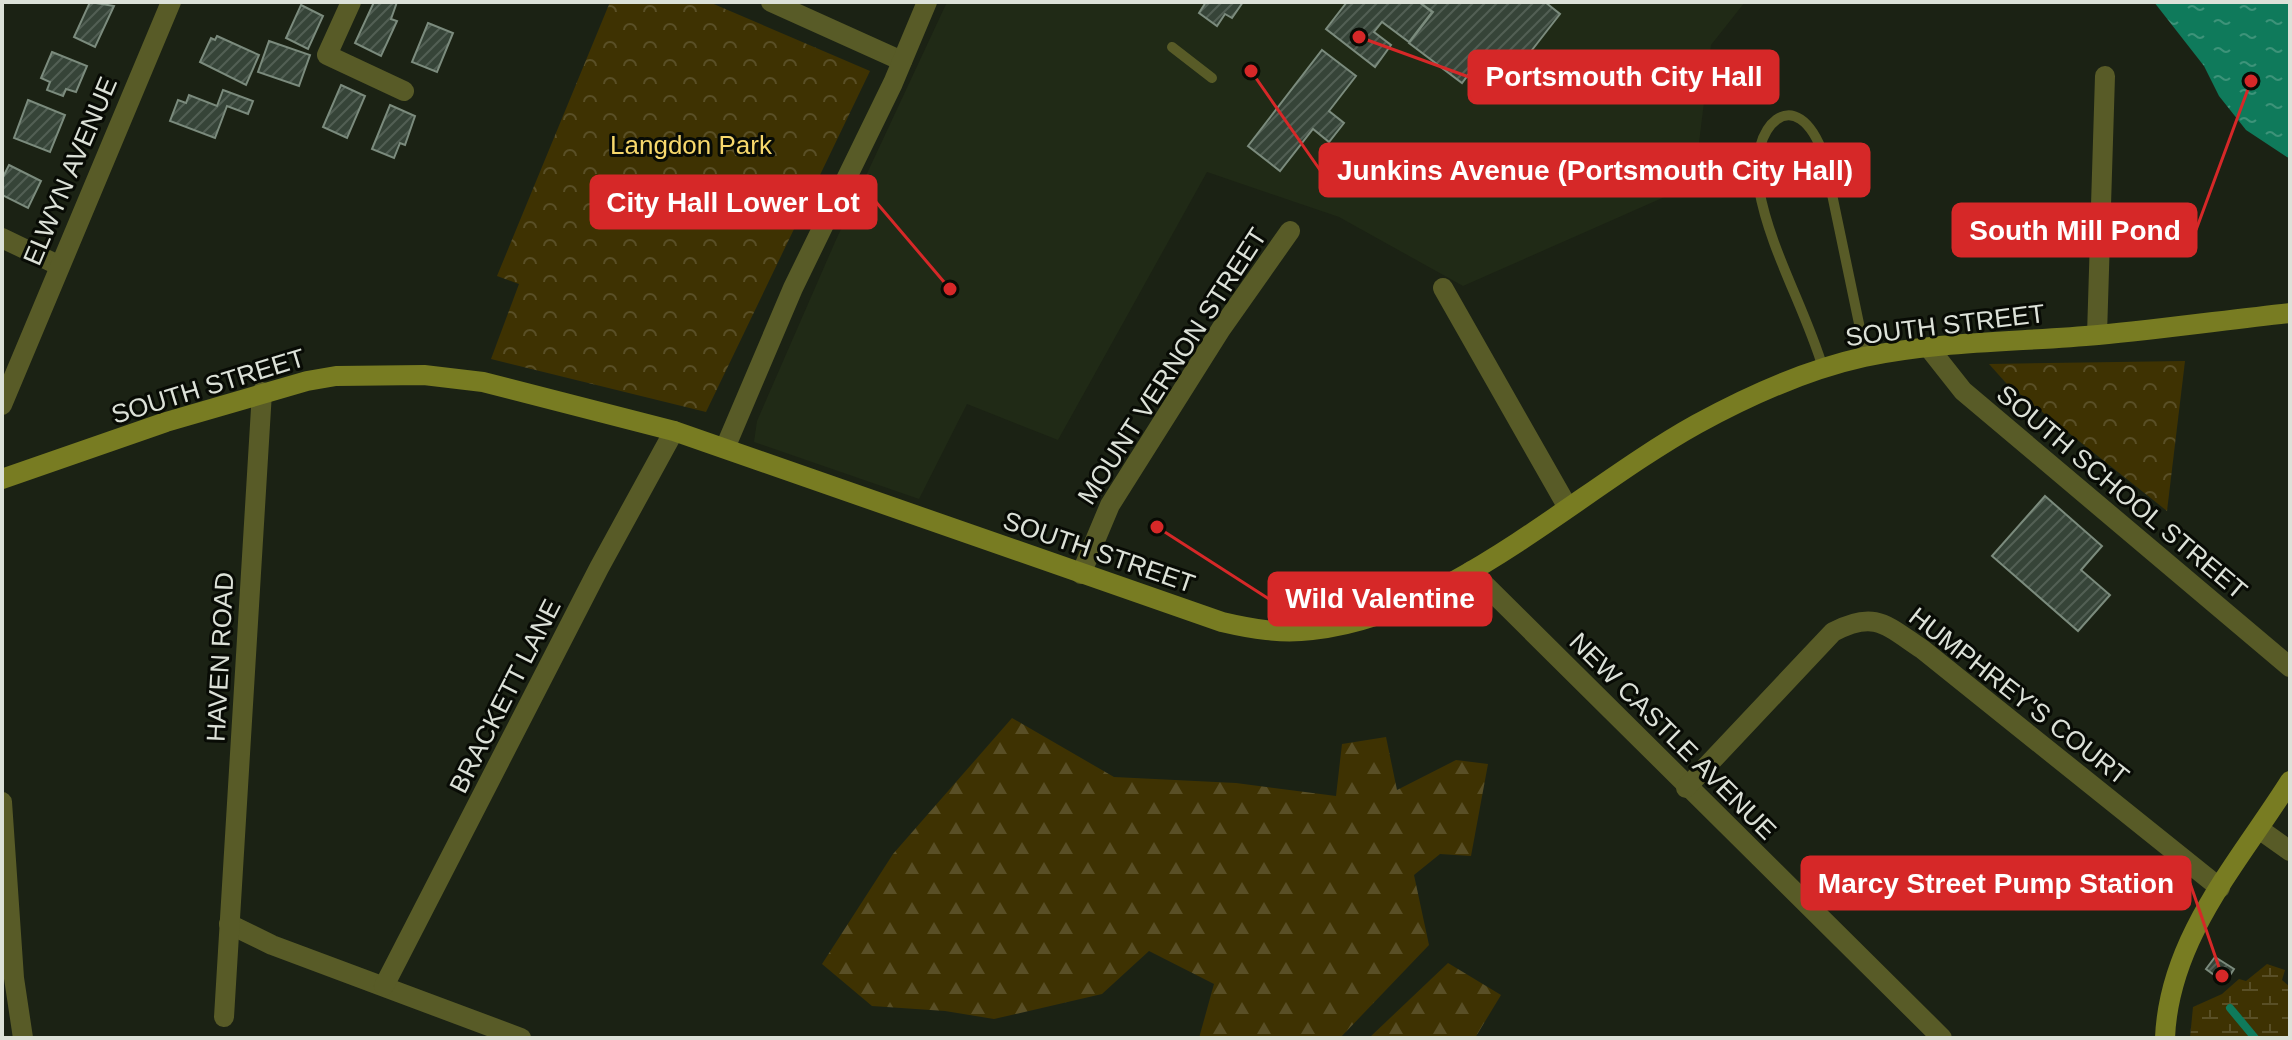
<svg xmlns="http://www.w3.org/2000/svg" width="2292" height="1040" viewBox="0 0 2292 1040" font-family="Helvetica,sans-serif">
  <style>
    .built { fill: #202a16 }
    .forest { fill: url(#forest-firs) }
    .wetland { fill: url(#wetland-marsh) }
    .park { fill: url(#park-crowns) }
    .water { fill: url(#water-ripples) }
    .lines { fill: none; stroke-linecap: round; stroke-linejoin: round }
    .stream { stroke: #0f7a5b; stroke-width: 8 }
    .building { fill: url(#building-hatch); stroke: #7b8b7d; stroke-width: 2 }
    .lane { stroke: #585b27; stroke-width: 10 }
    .street { stroke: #585b27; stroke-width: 20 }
    .secondary { stroke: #787c22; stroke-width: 20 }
    .labels { text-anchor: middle; stroke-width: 6; stroke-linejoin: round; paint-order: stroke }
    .park-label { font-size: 26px; fill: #f7d86c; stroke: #080b05 }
    .street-label { font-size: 26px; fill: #dce1d8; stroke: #080b05 }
    .leader { fill: none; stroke: #d62828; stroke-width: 3 }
    .callout-dot { fill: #d62828; stroke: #080b05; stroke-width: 3 }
    .callout { fill: #d62828; stroke: #d62828; stroke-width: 3 }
    .callout-label { font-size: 28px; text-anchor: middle; font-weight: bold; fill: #fff }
  </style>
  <defs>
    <pattern id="forest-firs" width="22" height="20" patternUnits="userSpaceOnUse" patternTransform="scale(2)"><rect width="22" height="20" fill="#3e3202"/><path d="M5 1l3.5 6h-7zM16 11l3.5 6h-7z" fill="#594f26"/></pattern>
    <pattern id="wetland-marsh" width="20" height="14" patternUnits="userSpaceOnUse" patternTransform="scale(2)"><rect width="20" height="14" fill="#3e3202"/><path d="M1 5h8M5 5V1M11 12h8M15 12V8" fill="none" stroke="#594f26"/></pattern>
    <pattern id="park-crowns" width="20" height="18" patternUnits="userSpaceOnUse" patternTransform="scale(2)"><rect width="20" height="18" fill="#3e3202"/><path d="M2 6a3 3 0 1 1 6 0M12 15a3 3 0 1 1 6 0" fill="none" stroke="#594f26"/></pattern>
    <pattern id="water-ripples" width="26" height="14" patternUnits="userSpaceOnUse" patternTransform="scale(2)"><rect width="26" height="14" fill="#0f7a5b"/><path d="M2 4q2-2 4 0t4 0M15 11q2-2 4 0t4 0" fill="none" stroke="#3d9379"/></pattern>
    <pattern id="building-hatch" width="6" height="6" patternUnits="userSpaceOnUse" patternTransform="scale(2)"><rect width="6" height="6" fill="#364438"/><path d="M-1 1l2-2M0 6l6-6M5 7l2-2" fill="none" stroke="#525f54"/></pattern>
  </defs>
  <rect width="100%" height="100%" fill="#1b2214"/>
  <path class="built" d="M947,2H1745L1711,45L1694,184L1463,286L1339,217L1207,172L1058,440L967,404L919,499L754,442L757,421L835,242Z"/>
  <g class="forest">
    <path d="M1012,718L1114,777L1236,783L1336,796L1342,744L1386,737L1397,790L1456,760L1488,764L1471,856L1440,854L1414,875L1429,945L1340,1038H1199L1214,984L1149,951L1102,994L994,1019L945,1011L872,1006L822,964L893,854Z"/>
    <path d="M1448,963L1501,995L1475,1038H1369Z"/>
  </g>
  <path class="wetland" d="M2267,964L2285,970L2282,980L2290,987V1038H2190L2193,1007L2222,994L2239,979L2246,981Z"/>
  <g class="park">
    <path d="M610,2H709L870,71L706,412L491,359L519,284L497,276Z"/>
    <path d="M2185,361L2167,511L2006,383L1989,364Z"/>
  </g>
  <path class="water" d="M2154,2H2290V159L2246,130L2219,96L2204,66Z"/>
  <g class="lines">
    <path class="stream" d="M2230,1008L2255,1038"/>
  </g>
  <g class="building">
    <path d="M90,2L114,6L95,47L74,37Z"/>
    <path d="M374,2H397L391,19L397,21L381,56L355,43Z"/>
    <path d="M1206,2H1243L1232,18L1225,14L1217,26L1199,13Z"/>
    <path d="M1347,2H1419L1432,12L1409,42L1382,22L1374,32L1391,45L1375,67L1326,29Z"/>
    <path d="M1419,2H1545L1560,14L1532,50L1542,58L1518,89L1480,59L1462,83L1409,43L1433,12Z"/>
    <path d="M301,5L323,16L308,49L286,38Z"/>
    <path d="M428,23L453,33L437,72L412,62Z"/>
    <path d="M217,36L259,55L246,85L200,62L211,38L215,40Z"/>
    <path d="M269,41L310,55L299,86L258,72Z"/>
    <path d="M1322,50L1356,76L1329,111L1344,123L1329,142L1313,129L1280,171L1248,146Z"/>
    <path d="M52,52L87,66L76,92L66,89L63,96L47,90L50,82L41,78Z"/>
    <path d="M341,85L365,96L347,138L323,127Z"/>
    <path d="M223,90L253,101L248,114L227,106L215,138L170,121L178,100L186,103L189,95L217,106Z"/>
    <path d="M28,100L65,115L50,152L14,138Z"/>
    <path d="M390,105L415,116L405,145L400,143L394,158L372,149Z"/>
    <path d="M9,165L41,181L28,208L2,195V179Z"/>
    <path d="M2045,496L2102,546L2081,570L2110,595L2078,631L1992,556Z"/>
    <path d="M2215,957L2234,969L2225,983L2206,969Z"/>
  </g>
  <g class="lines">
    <g class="lane">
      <path d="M1172,47L1212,78"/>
      <path d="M1823,368C1805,308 1770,250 1759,189C1747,127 1796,77 1824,156L1866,357"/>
    </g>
    <g class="street">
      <path d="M351,2L327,55L404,91"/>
      <path d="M771,2L902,61"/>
      <path d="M2,238L58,265"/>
      <path d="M1443,288L1567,506"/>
      <path d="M2097,335L2105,76"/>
      <path d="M1929,348L1963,391L2290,667"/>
      <path d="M2,405L171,2"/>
      <path d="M725,448L793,288L893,83L927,2"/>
      <path d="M1471,571L1942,1038"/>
      <path d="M1081,574L1110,505L1221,329L1290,231"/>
      <path d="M1686,788L1833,632C1875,610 1886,625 1922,649L2220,888"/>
      <path d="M2,802L14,978L23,1038"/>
      <path d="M2259,829L2290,851"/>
      <path d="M229,924L272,945L521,1038"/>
      <path d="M384,986L599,568L674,431"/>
      <path d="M224,1017L262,392"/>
    </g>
    <g class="secondary">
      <path d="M2,479L166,422L307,381L336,376L424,375L483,382L674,431L1222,622C1252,629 1281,634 1312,630C1449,616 1578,490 1697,424C1750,395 1805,370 1864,357C1940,341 2021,342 2098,335C2162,329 2226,320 2290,313"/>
      <path d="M2165,1038C2169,938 2239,862 2290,781"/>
    </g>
  </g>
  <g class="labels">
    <g class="park-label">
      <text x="691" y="154">Langdon Park</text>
    </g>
    <g class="street-label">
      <text transform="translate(70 171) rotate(-67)" y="9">ELWYN AVENUE</text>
      <text transform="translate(1945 325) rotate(-7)" y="9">SOUTH STREET</text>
      <text transform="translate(1172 366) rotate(-57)" y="9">MOUNT VERNON STREET</text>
      <text transform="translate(208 386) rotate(-17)" y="9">SOUTH STREET</text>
      <text transform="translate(2122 492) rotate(40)" y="9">SOUTH SCHOOL STREET</text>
      <text transform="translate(1099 552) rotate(19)" y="9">SOUTH STREET</text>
      <text transform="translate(220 657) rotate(-87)" y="9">HAVEN ROAD</text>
      <text transform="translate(505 696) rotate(-63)" y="9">BRACKETT LANE</text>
      <text transform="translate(2019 696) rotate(38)" y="9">HUMPHREY'S COURT</text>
      <text transform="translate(1673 736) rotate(45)" y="9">NEW CASTLE AVENUE</text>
    </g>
  </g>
  <path class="leader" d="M1359 37L1469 77M1251 71L1320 170M950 289L876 202M2251 81L2196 230M1157 527L1269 599M2222 976L2190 883"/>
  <g class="callout-dot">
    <circle cx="1359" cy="37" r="8"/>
    <circle cx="1251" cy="71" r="8"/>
    <circle cx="950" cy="289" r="8"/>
    <circle cx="2251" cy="81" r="8"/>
    <circle cx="1157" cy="527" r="8"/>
    <circle cx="2222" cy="976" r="8"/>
  </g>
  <g class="callout">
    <rect x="1469" y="51" width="309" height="52" rx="8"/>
    <rect x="1320" y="144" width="549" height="52" rx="8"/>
    <rect x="591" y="176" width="285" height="52" rx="8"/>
    <rect x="1953" y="204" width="243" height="52" rx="8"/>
    <rect x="1269" y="573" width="222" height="52" rx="8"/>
    <rect x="1802" y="857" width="388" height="52" rx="8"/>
  </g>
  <g class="callout-label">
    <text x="1624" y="86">Portsmouth City Hall</text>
    <text x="1595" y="180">Junkins Avenue (Portsmouth City Hall)</text>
    <text x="733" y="212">City Hall Lower Lot</text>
    <text x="2075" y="240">South Mill Pond</text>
    <text x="1380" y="608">Wild Valentine</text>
    <text x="1996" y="893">Marcy Street Pump Station</text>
  </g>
  <rect width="2292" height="1040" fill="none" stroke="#dce1d8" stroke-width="8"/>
</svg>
